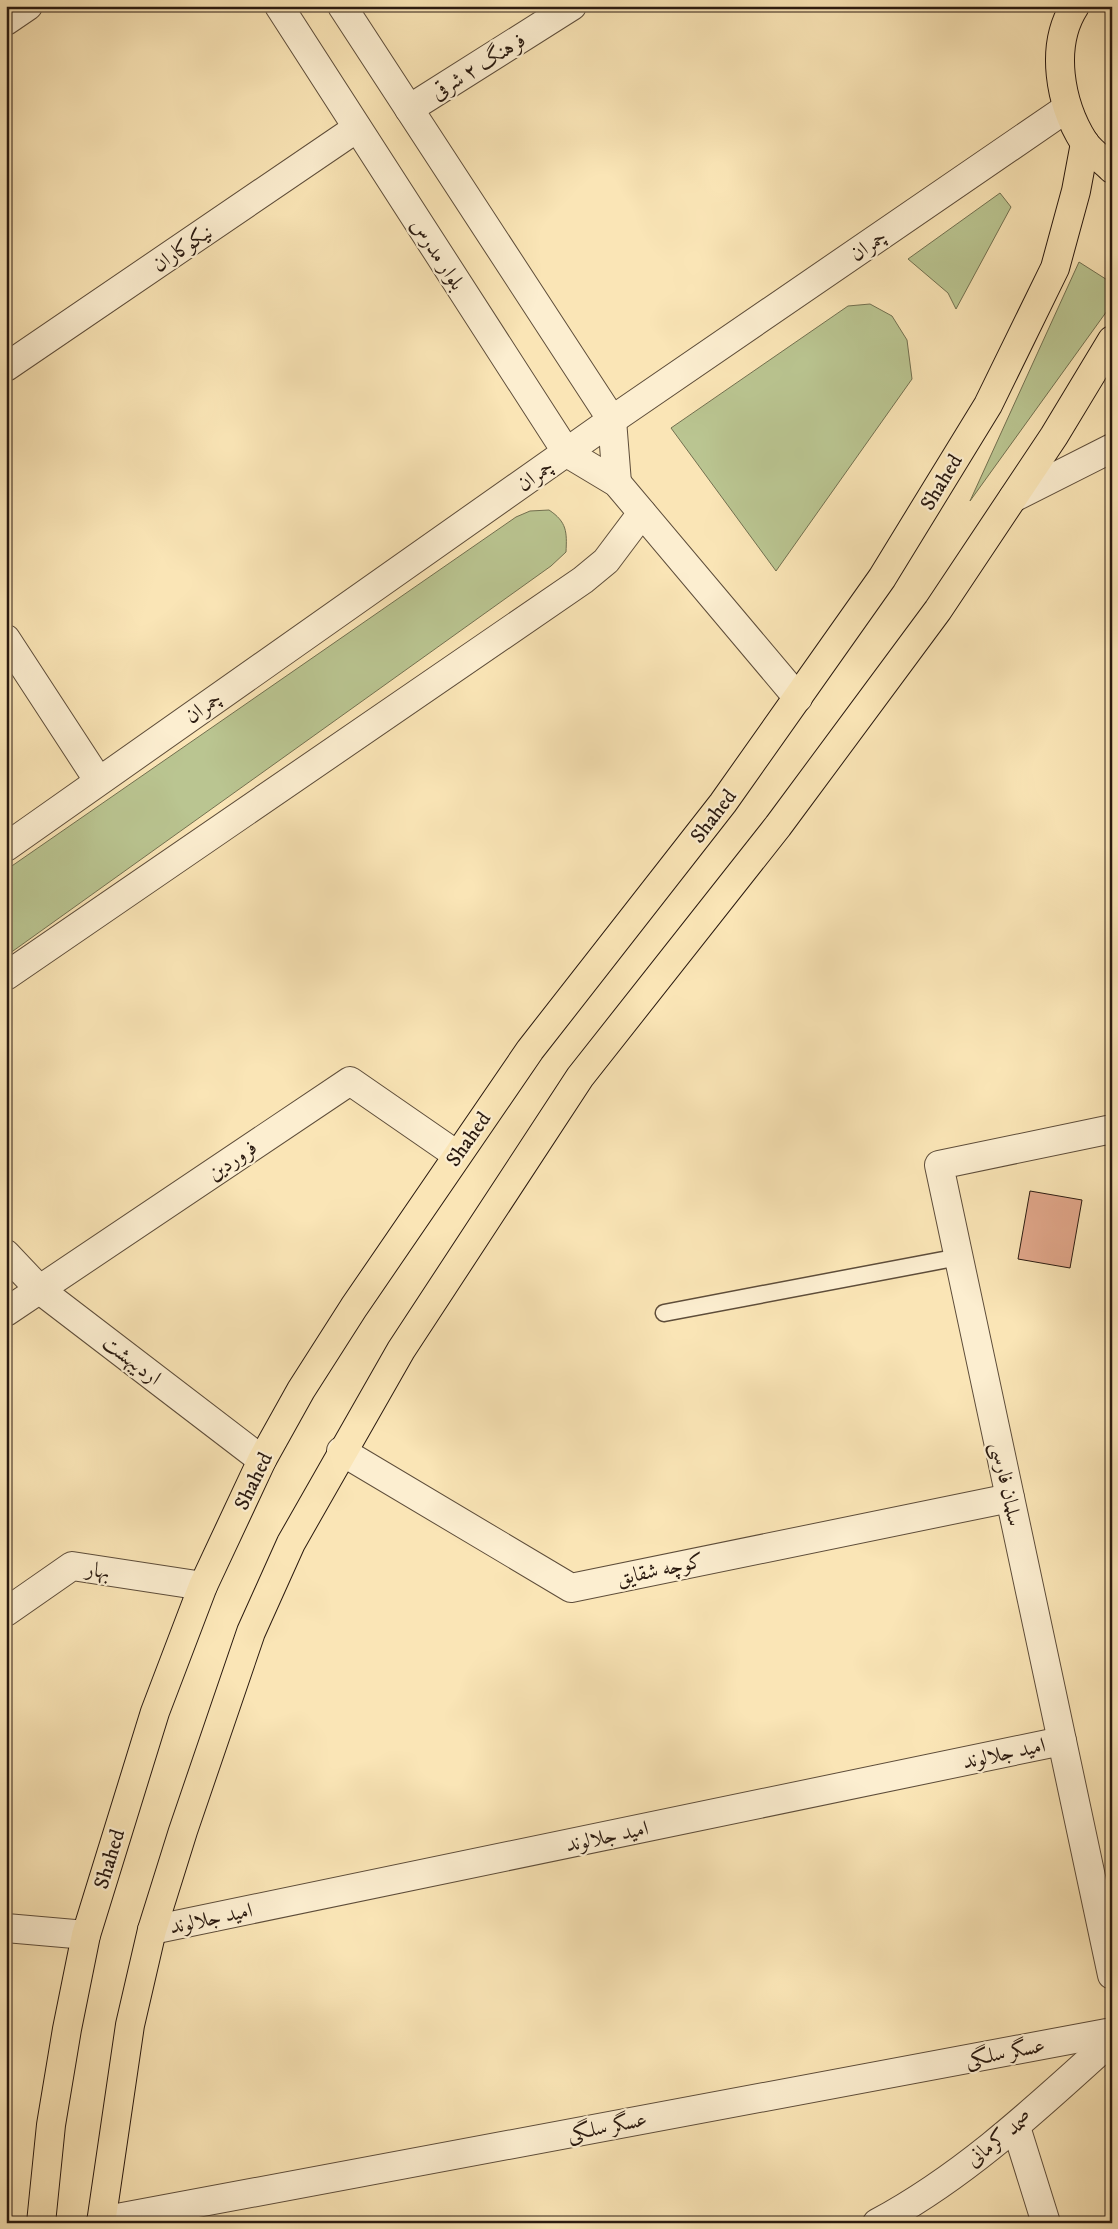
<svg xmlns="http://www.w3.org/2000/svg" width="1118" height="2229" viewBox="0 0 1118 2229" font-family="'IM FELL DW Pica',Amiri,serif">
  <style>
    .green { fill: #bac591; stroke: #727050 }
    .building { fill: #e2a78b; stroke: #2a1a10 }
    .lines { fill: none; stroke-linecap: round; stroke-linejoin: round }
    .service-casing { stroke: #5e4d3a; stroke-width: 19 }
    .minor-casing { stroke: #5e4d3a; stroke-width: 30 }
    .tertiary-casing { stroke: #5e4d3a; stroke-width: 30 }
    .primary-casing { stroke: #2a1a10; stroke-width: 30 }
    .service { stroke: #fceed0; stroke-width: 16 }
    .minor { stroke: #fceed0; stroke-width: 28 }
    .tertiary { stroke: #fceed0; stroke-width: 28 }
    .primary { stroke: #fae5b6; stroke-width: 28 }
    .labels { text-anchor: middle; stroke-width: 4.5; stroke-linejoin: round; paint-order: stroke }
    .street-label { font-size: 21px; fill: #2a1a10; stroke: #fceed0 }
  </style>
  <rect width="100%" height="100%" fill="#fae5b6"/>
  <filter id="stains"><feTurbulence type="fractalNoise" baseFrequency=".004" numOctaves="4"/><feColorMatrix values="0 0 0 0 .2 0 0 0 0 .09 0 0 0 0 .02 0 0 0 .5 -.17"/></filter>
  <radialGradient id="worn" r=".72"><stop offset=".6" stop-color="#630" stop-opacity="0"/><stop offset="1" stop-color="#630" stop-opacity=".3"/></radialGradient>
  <g class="green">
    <path d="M1000,193L1011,207L956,309L948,293L908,259Z"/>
    <path d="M1079,262L1112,283V304L970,501Z"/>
    <path d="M870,304L892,316L907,340L912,379L776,571L671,428L848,306Z"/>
    <path d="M549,510C567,522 567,532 566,552L551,566L6,956V870L516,517L530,511Z"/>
  </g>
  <path class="building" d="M1030,1191L1082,1200L1070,1268L1018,1259Z"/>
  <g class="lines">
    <defs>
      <path id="service" d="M664,1313L959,1257"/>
      <g id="minor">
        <path d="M279,6L567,453L617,483L798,698"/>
        <path d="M342,6L612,420L617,483"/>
        <path d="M6,21L28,6"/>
        <path d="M409,109L572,6"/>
        <path d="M6,367L357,128"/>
        <path d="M6,639L98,780"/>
        <path d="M6,847L612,420L1067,108"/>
        <path d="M6,976L583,580L606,561L642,513"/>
        <path d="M1112,1129L939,1165L1112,1975"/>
        <path d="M6,1254L40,1290L262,1460"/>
        <path d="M6,1312L350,1081L457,1155"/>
        <path d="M341,1451L571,1588L1010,1498"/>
        <path d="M6,1612L72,1566L203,1586"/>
        <path d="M152,1930L1062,1741"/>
        <path d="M1016,2127L1046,2223"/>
        <path d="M101,2221L1112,2032"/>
        <path d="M877,2223C965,2176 1038,2107 1112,2040"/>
      </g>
      <g id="tertiary">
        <path d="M1013,498L1112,448"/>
        <path d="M6,1928L86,1935"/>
      </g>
      <g id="primary">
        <path d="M1075,6C1049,46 1060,104 1084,142C1091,152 1103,160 1112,169"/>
        <path d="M41,2223L51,2125L67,2029L86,1935L155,1712L203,1586L262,1460L301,1390L354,1307L530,1050L723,803L882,578L988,405L1055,268L1076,191L1085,143"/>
        <path d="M101,2223L130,2025L152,1930L183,1831L251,1632L291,1543L401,1350L580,1077L778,826L938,610L1054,436L1112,340"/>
      </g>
    </defs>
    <use href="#service" class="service-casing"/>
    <use href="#minor" class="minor-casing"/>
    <use href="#tertiary" class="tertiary-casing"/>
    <use href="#primary" class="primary-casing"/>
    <use href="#service" class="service"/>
    <use href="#minor" class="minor"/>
    <use href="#tertiary" class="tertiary"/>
    <use href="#primary" class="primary"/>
  </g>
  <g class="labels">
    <g class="street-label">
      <text transform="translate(478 66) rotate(-32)" y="7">فرهنگ ۲ شرقی</text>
      <text transform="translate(868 245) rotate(-34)" y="7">چمران</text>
      <text transform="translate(182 248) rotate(-34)" y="7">نیکوکاران</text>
      <text transform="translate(438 254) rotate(57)" y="7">بلوار مدرس</text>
      <text transform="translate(535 475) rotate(-35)" y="7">چمران</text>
      <text transform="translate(941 482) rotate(-59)" y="7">Shahed</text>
      <text transform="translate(203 707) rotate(-35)" y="7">چمران</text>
      <text transform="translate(713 816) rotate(-53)" y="7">Shahed</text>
      <text transform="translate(468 1139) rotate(-55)" y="7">Shahed</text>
      <text transform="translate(232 1160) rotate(-34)" y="7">فروردین</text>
      <text transform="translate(132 1360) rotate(37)" y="7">اردیبهشت</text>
      <text transform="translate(253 1481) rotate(-64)" y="7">Shahed</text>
      <text transform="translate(1007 1484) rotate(78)" y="7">سلمان فارسی</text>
      <text transform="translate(660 1569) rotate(-12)" y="7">کوچه شقایق</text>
      <text transform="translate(98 1570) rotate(9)" y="7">بهار</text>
      <text transform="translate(1004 1753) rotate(-12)" y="7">امید جلالوند</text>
      <text transform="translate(607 1836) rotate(-12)" y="7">امید جلالوند</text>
      <text transform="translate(109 1859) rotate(-73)" y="7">Shahed</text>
      <text transform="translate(211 1918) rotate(-12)" y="7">امید جلالوند</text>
      <text transform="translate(1005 2052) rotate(-11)" y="7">عسگر سلگی</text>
      <text transform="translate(607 2126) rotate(-11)" y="7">عسگر سلگی</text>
      <text transform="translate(999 2138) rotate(-38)" y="7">صمد کرمانی</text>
    </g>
  </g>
  <rect width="1118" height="2229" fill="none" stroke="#fae5b6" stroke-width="25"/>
  <rect x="8" y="8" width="1103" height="2214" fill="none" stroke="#2a1a10" stroke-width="2.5"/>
  <rect x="12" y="12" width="1093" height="2204" fill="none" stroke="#2a1a10"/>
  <rect width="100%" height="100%" filter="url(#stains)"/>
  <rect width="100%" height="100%" fill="url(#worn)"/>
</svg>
